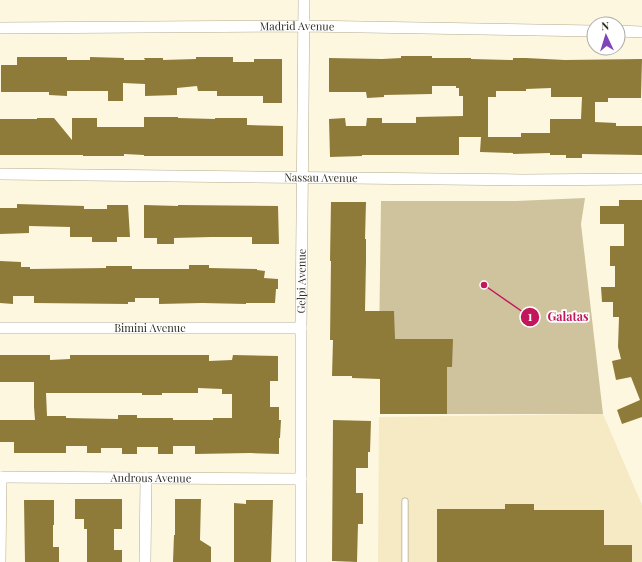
<svg xmlns="http://www.w3.org/2000/svg" width="642" height="562" viewBox="0 0 642 562" font-family="'Playfair Display',serif">
  <style>
    .built { fill: #f5eac4 }
    .green { fill: #cec39c }
    .building { fill: #8e7b3a; fill-rule: evenodd }
    .lines { fill: none; stroke-linecap: round; stroke-linejoin: round }
    .service-casing { stroke: #b4ac8f; stroke-width: 7 }
    .minor-casing { stroke: #b4ac8f; stroke-width: 12 }
    .service { stroke: #fff; stroke-width: 5.5 }
    .minor { stroke: #fff; stroke-width: 11 }
    .labels { text-anchor: middle; stroke-width: 3.5; stroke-linejoin: round; paint-order: stroke }
    .street-label { font-size: 11px; fill: #312e22; stroke: #fff }
    .leader { fill: none; stroke: #c2185b; stroke-width: 1.5 }
    .callout-dot { fill: #c2185b; stroke: #fff; stroke-width: 1.5 }
    .mark-label { font-size: 12px; text-anchor: middle; font-weight: bold; fill: #fff }
    .callout-label { font-size: 12px; text-anchor: middle; font-weight: bold; fill: #c2185b; stroke: #fff; stroke-width: 3.5; stroke-linejoin: round; paint-order: stroke }
  </style>
  <rect width="100%" height="100%" fill="#fef7df"/>
  <path class="built" d="M603,414L642,505V562H378L379,417Z"/>
  <path class="green" d="M585,198L581,224L603,414H380L381,347H379L381,201H516Z"/>
  <g class="building">
    <path d="M401,56H432V58H471V59L513,60V58H526L565,60L642,59L641,98H608V102H595V122L616,123V126H642V155L582,154V158H566V155H550V153L513,154V153L480,152L481,137H459V155H362V156L330,157L329,119L345,118L346,126H366L367,118H382V123H416V117L463,116V96H459V88H456V86H432V94L384,95V97L367,98L366,92H329V58L382,59L401,58ZM551,88V97H582L581,119H550V133H521V137H488V97H496V91H526V89Z"/>
    <path d="M17,57H67V60H90V57L124,58V60H145L144,58H163V60L196,59V57H233V62H254V59H282V103H263V96H217V91H198L197,86L177,88V95L145,96V84L123,83V101H108V91H67V96L49,95V92H1V65H17Z"/>
    <path d="M144,117H178V118L215,119V118H247V125L283,126V156H144V155L124,154V156H83V155H0V119H37V118H54L72,140V118H97V127H144Z"/>
    <path d="M619,200H642V417L622,424L617,410L640,400L631,377L616,380L612,361L621,359L618,347L619,317H613V302H602L601,287H615V266H610V246H624V224H600V206H619Z"/>
    <path d="M331,202H366L365,239H366V261L365,311H394L395,339H453L452,367H447V414H380V379L352,378V376H332L333,340H330L331,261H330Z"/>
    <path d="M17,204L84,206V209H107V205H128L130,237H117V242H92V237H70V227L29,226V233L0,234V208H17Z"/>
    <path d="M144,205L178,206V205L278,206L279,244H252V237H211L174,238V244H157V238H144Z"/>
    <path d="M0,261L21,262V267H30V269L106,268V266H132V269H189V265H209V268L257,269V270L265,271L264,278L278,279V289H276L275,303H246V304L202,303L159,304V298H135V302H128V304L34,303V296H13V304L0,303Z"/>
    <path d="M0,355H50V360L70,359V355H209V361L232,360L233,355L278,356V381H270V407H279V420H281L280,438H279V454L250,453L195,454V446H173V454H158V447H137V454H122V448H101V453H87V446H66V453H14V442H0V420H35L34,407V382H0ZM198,388L222,389V394H232V418H213V420H173V418H137V415H118V419L66,418V416H47L46,393H142V395H162V393H198Z"/>
    <path d="M333,420L371,421L370,452H368V468H356V493H363V524H358L357,562L332,561Z"/>
    <path d="M75,499H122V529H114V550H122V562H87V529H84V519H75Z"/>
    <path d="M175,499H201L200,540L211,547V562H173L174,535H175Z"/>
    <path d="M24,500H54V525H53V547H59V562H25Z"/>
    <path d="M246,500H273L271,562H234V503L246,504Z"/>
    <path d="M505,504H534V510H604V545H632V562H437V509H505Z"/>
  </g>
  <g class="lines">
    <defs>
      <path id="service" d="M405,562V501"/>
      <g id="minor">
        <path id="s1" d="M0,28L304,26L594,31"/>
        <path d="M618,31L642,32"/>
        <path id="s2" d="M0,174L523,180L642,179"/>
        <path id="s3" d="M0,328H301"/>
        <path id="s4" d="M0,477L301,479"/>
        <path d="M0,562L1,477"/>
        <path d="M145,562L146,478"/>
        <path id="s5" d="M301,562V328L304,0"/>
      </g>
    </defs>
    <use href="#service" class="service-casing"/>
    <use href="#minor" class="minor-casing"/>
    <use href="#service" class="service"/>
    <use href="#minor" class="minor"/>
  </g>
  <g class="labels">
    <g class="street-label">
      <text dy="4" stroke="none"><textPath href="#s1" startOffset="297">Madrid Avenue</textPath></text>
      <text dy="4" stroke="none"><textPath href="#s2" startOffset="321">Nassau Avenue</textPath></text>
      <text dy="4" stroke="none"><textPath href="#s5" startOffset="281">Gelpi Avenue</textPath></text>
      <text dy="4" stroke="none"><textPath href="#s3" startOffset="150">Bimini Avenue</textPath></text>
      <text dy="4" stroke="none"><textPath href="#s4" startOffset="151">Androus Avenue</textPath></text>
    </g>
  </g>
  <path class="leader" d="M484 285L530 317"/>
  <g class="callout-dot">
    <circle cx="484" cy="285" r="4"/>
    <circle cx="530" cy="317" r="10"/>
  </g>
  <g class="mark-label">
    <text x="530" y="321">1</text>
  </g>
  <g class="callout-label">
    <text x="568" y="321">Galatas</text>
  </g>
  <g transform="translate(606 36) rotate(356)"><circle r="19" fill="#ffffff" stroke="#adaba7"/>
  <path d="M0-3L7 15L0 10L-7 15Z" fill="#7f44ba"/>
  <text y="-6" font-size="11" font-weight="bold" text-anchor="middle" fill="#312e22">N</text>
  </g>
</svg>
